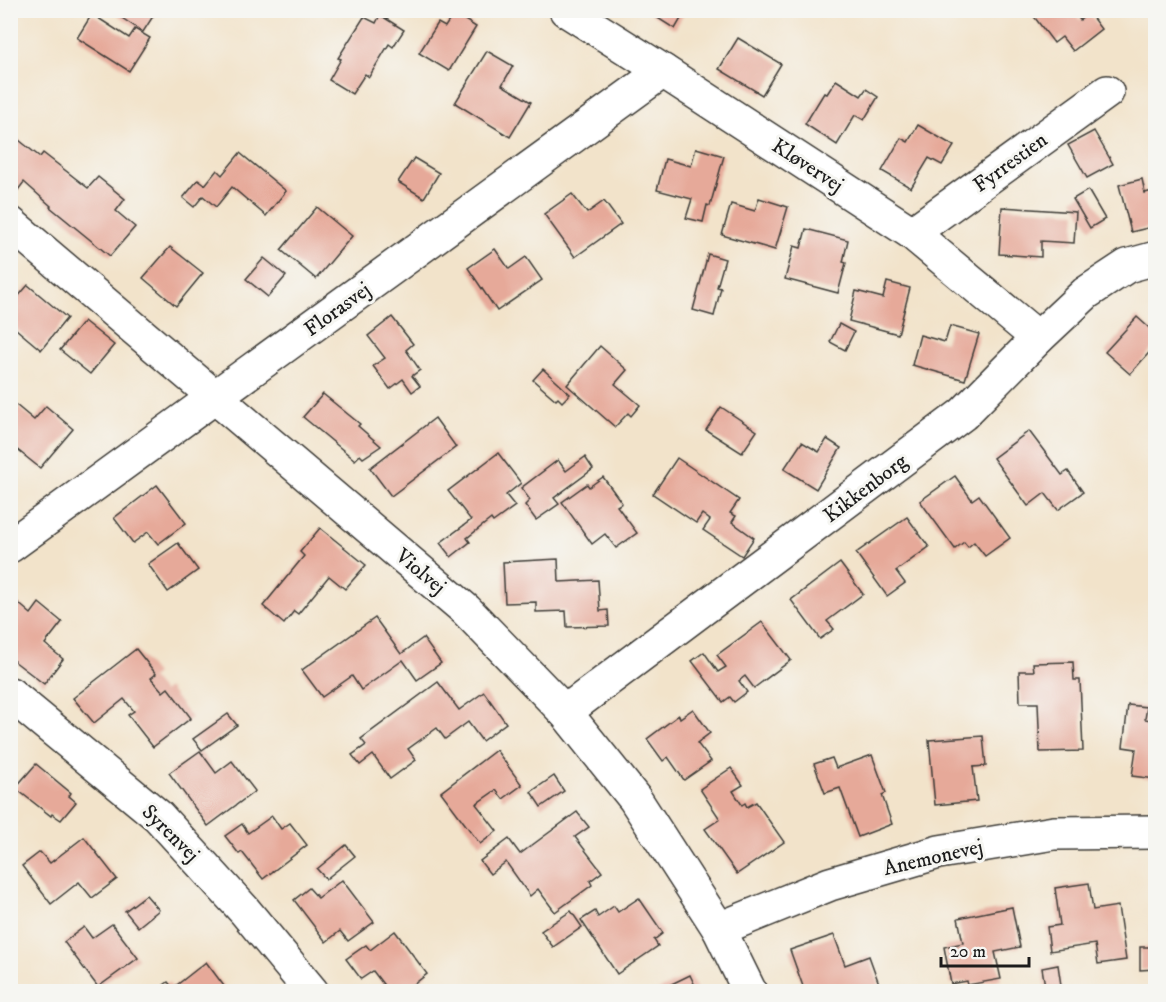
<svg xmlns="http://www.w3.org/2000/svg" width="1166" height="1002" viewBox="0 0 1166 1002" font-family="'IM FELL DW Pica',serif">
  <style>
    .building { fill: #e6a999 }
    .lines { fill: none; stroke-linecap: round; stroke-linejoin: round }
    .minor-casing { stroke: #3c3a36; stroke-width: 36 }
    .minor { stroke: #fff; stroke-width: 33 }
    .labels { text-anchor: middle; stroke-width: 6; stroke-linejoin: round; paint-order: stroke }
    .street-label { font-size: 21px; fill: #1c1c1c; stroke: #f6f6f2 }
  </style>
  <rect width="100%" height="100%" fill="#f6f6f2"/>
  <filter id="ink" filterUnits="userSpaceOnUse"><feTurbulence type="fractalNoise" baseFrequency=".0167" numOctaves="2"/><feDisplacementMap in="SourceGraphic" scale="12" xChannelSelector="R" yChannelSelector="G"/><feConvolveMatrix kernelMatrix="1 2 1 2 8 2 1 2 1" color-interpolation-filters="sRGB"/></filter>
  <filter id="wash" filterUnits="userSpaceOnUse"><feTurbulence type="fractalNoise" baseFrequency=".008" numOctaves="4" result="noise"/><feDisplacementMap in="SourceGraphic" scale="24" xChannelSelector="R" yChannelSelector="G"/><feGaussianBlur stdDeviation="1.35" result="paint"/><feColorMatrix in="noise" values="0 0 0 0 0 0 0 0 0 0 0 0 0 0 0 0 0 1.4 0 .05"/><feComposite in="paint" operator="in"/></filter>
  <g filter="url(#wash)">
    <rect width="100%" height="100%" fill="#f2e3ca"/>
    <g id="blocks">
      <g class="building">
        <path d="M110,10H157L143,32Z"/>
        <path d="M645,10H686L675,29Z"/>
        <path d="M1029,10H1072L1080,20L1089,13L1101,29L1073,51L1062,37L1054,43Z"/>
        <path d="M454,13L476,27L449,71L419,53L438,23L445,27Z"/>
        <path d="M92,14L129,38L135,29L150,38L129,71L77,38Z"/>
        <path d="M380,15L404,30L393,47L389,44L369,77L365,74L352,94L329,80L341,59L338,58L364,17L376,23Z"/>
        <path d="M738,38L781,64L762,95L719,69Z"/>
        <path d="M487,51L513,66L502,85L531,102L510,137L455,103Z"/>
        <path d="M836,80L861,96L866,89L878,97L864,120L855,115L837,145L805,124L824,93L827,94Z"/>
        <path d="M918,125L954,146L942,165L929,158L911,188L882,171L901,138L908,142Z"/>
        <path d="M1094,131L1113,164L1087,178L1068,145Z"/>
        <path d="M14,136L40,157L43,153L88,188L98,177L125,199L116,211L135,227L110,256L50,207L51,206L24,182L18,190L10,183V141Z"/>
        <path d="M696,148L724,156L710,206L707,205L703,222L686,218L692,199L657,190L665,159L691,166Z"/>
        <path d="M240,153L286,191L266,216L232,187L216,207L203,196L194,207L183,198L198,180L205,185L217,170L222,175Z"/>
        <path d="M414,158L439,173L424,198L398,182Z"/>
        <path d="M1142,179L1145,193L1156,190V226L1131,232L1119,185Z"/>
        <path d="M1088,190L1105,219L1090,228L1073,199Z"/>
        <path d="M572,194L587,213L604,201L621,224L575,257L544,214Z"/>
        <path d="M759,198L788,207L775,250L722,235L731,204L755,211Z"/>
        <path d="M317,207L352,236L316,279L281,250Z"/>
        <path d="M1002,207L1076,212L1074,243L1041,241V257L999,254Z"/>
        <path d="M806,229L848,240L843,262L846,263L838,293L785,279L794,246L801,248Z"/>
        <path d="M170,247L203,273L176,306L143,278Z"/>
        <path d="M495,249L509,269L526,257L542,280L497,311L468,268Z"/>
        <path d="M708,254L725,259L717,287L721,288L714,316L693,310Z"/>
        <path d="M264,258L286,276L268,297L246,279Z"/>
        <path d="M887,282L910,288L898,334L849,321L856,291L883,298Z"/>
        <path d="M28,285L67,318L41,350L10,324V306Z"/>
        <path d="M392,317L413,344L406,350L420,370L412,376L420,386L412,392L403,379L390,389L373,366L385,358L368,336Z"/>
        <path d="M1137,317L1156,334V345L1130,374L1105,352Z"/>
        <path d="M84,321L114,345L90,374L60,350Z"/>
        <path d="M839,324L854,332L845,350L830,342Z"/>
        <path d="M950,326L979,334L965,380L912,365L920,335L945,342Z"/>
        <path d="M600,346L627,370L615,384L640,405L631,416L628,413L615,427L567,385Z"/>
        <path d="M543,369L570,394L562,402L558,398L556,400L533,380Z"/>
        <path d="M323,394L360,424L358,426L381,446L363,458L360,455L355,460L303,417Z"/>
        <path d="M16,405L34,420L46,406L73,429L40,468L10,444V411Z"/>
        <path d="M721,407L757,431L742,453L706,430Z"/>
        <path d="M435,418L456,447L391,496L370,468Z"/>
        <path d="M1029,431L1062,475L1068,471L1083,492L1058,510L1045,493L1028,506L993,458Z"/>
        <path d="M827,439L841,448L816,489L784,469L802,442L819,452Z"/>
        <path d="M498,453L521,483L506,495L515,506L493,522L491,519L467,538L470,542L451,557L440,543L471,520L448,491Z"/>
        <path d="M585,457L593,469L554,498L559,504L536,520L525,505L530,500L521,488L558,460L566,471Z"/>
        <path d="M677,458L739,500L730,513L736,516L732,522L754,538L742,556L703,530L710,520L702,514L696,523L653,494Z"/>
        <path d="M955,476L972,500L979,495L1010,538L985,556L974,542L968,547L964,542L955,549L920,501Z"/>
        <path d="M603,477L622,503L617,506L637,533L616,548L605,534L592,544L562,502L587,484L589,487Z"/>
        <path d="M157,485L186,523L158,544L148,532L133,543L114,518Z"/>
        <path d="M907,517L929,547L896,571L905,583L887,596L856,553Z"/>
        <path d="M320,528L366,565L345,589L329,576L298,614L294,611L284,624L263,606L304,556L300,552Z"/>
        <path d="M178,543L198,570L168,592L148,564Z"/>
        <path d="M558,559L559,582L598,580L600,611L608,610L609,626L567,627L566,611L536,612V602L505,603L503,562Z"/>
        <path d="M840,563L863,594L827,621L834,629L820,639L791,600Z"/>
        <path d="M16,601L31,614L39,603L62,622L45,644L63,659L44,684L10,658V608Z"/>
        <path d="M375,618L401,654L423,638L441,663L417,680L403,660L361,690L352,676L322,697L302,670Z"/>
        <path d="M762,622L791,660L754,688L745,676L739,681L747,692L734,702L730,697L723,702L692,661L704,652L718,672L726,667L717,655Z"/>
        <path d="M136,649L156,674L151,678L163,692L168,688L191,718L153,747L128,715L134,711L124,699L94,723L73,698Z"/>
        <path d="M1073,662L1074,680H1080L1083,751L1040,752L1038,703H1020L1019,671H1034L1033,663Z"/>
        <path d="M438,682L459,710L484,692L506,723L482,741L468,722L445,739L437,728L408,749L416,760L390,779L373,755L360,765L352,755L366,745L361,739Z"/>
        <path d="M1128,705L1147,707L1145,719L1156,721V779L1132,776L1136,749L1123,747Z"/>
        <path d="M693,709L710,733L697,743L711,761L684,780L668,757L663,761L647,739L679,715L680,718Z"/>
        <path d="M228,714L237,725L202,750L193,739Z"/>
        <path d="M983,736L986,766L973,767L977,801L935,805L929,740Z"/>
        <path d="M496,750L522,785L503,799L496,790L476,804L497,831L480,844L441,792Z"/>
        <path d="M200,751L216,773L232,761L255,791L208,826L169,773Z"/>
        <path d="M872,755L886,793L882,795L892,824L858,837L840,788L825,793L814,764L832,758L836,768Z"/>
        <path d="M36,764L71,793L69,796L76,802L61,820L52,814L51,816L15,788Z"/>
        <path d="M731,768L743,785L733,791L742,805L745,803L747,807L756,802L784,842L737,874L705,829L720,819L700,789Z"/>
        <path d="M554,776L564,791L541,807L531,792Z"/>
        <path d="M577,812L589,827L575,837L602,872L590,881L592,885L555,912L538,889L530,896L506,862L490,874L480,861L509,839L520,854Z"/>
        <path d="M272,816L281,829L290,823L307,845L263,879L242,852L239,854L225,836L242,824L248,833Z"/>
        <path d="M84,837L117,879L92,898L79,882L51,904L22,866L40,852L50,863Z"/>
        <path d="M346,845L355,856L326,879L317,869Z"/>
        <path d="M342,880L374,922L348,941L340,931L326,942L294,900L309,888L318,898Z"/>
        <path d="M1089,883L1093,910L1118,906L1126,960L1098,964L1095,944L1050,951L1047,927L1060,925L1055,888Z"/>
        <path d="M146,895L159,910L138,927L125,911Z"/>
        <path d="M639,898L663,933L654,940L658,946L617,974L581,920L595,911L598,917L614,906L618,912Z"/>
        <path d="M1012,907L1020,947L995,952L1001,979L968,985L967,981L951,984L944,947L963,943L958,918Z"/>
        <path d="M571,911L582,927L553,947L541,931Z"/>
        <rect x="1151" y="920" width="5" height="22"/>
        <path d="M112,924L138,958L98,987L64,942L84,927L92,938Z"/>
        <path d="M395,931L427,974L404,992H389L373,971L361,979L346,959L366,945L370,950Z"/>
        <path d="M834,935L845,965L869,956L882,992H805L790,950Z"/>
        <path d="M1140,947H1154L1155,969L1140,970Z"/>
        <path d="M206,962L227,990L224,992L157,990L168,982L173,988Z"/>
        <path d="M1058,965L1062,992H1046L1042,968Z"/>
        <path d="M690,975L698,992H655Z"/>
      </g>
    </g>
  </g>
  <g filter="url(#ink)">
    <use href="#blocks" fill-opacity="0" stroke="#3c3a36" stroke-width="1.5"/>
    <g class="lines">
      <defs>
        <g id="minor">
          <path d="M566,10L663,71L912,233L1038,338"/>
          <path d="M10,223L466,610L565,712L635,799L719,929L750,992"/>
          <path d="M912,233L1107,92"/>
          <path d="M10,546L663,71"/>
          <path d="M10,694L158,816L244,910L312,992"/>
          <path d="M565,712L963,414L1038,338L1086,293L1127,266L1156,258"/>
          <path d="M719,929L830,884L939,852L1054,833L1156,832"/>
        </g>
      </defs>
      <use href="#minor" class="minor-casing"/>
      <use href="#minor" class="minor"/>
    </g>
  </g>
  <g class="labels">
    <g class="street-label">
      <text transform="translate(1010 162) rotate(-36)" y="7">Fyrrestien</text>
      <text transform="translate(808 165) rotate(33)" y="7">Kløvervej</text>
      <text transform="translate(337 309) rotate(-36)" y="7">Florasvej</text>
      <text transform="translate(865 488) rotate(-37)" y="7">Kikkenborg</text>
      <text transform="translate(421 571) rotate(40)" y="7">Violvej</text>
      <text transform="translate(171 833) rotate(45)" y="7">Syrenvej</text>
      <text transform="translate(933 857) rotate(-13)" y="7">Anemonevej</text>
    </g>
  </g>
  <rect width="1166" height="1002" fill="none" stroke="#f6f6f2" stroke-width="36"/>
  <path d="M941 957v9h88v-9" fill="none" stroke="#1c1c1c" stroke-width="3"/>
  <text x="950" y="957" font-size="18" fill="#1c1c1c" stroke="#f6f6f2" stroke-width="4.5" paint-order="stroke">20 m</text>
</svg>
